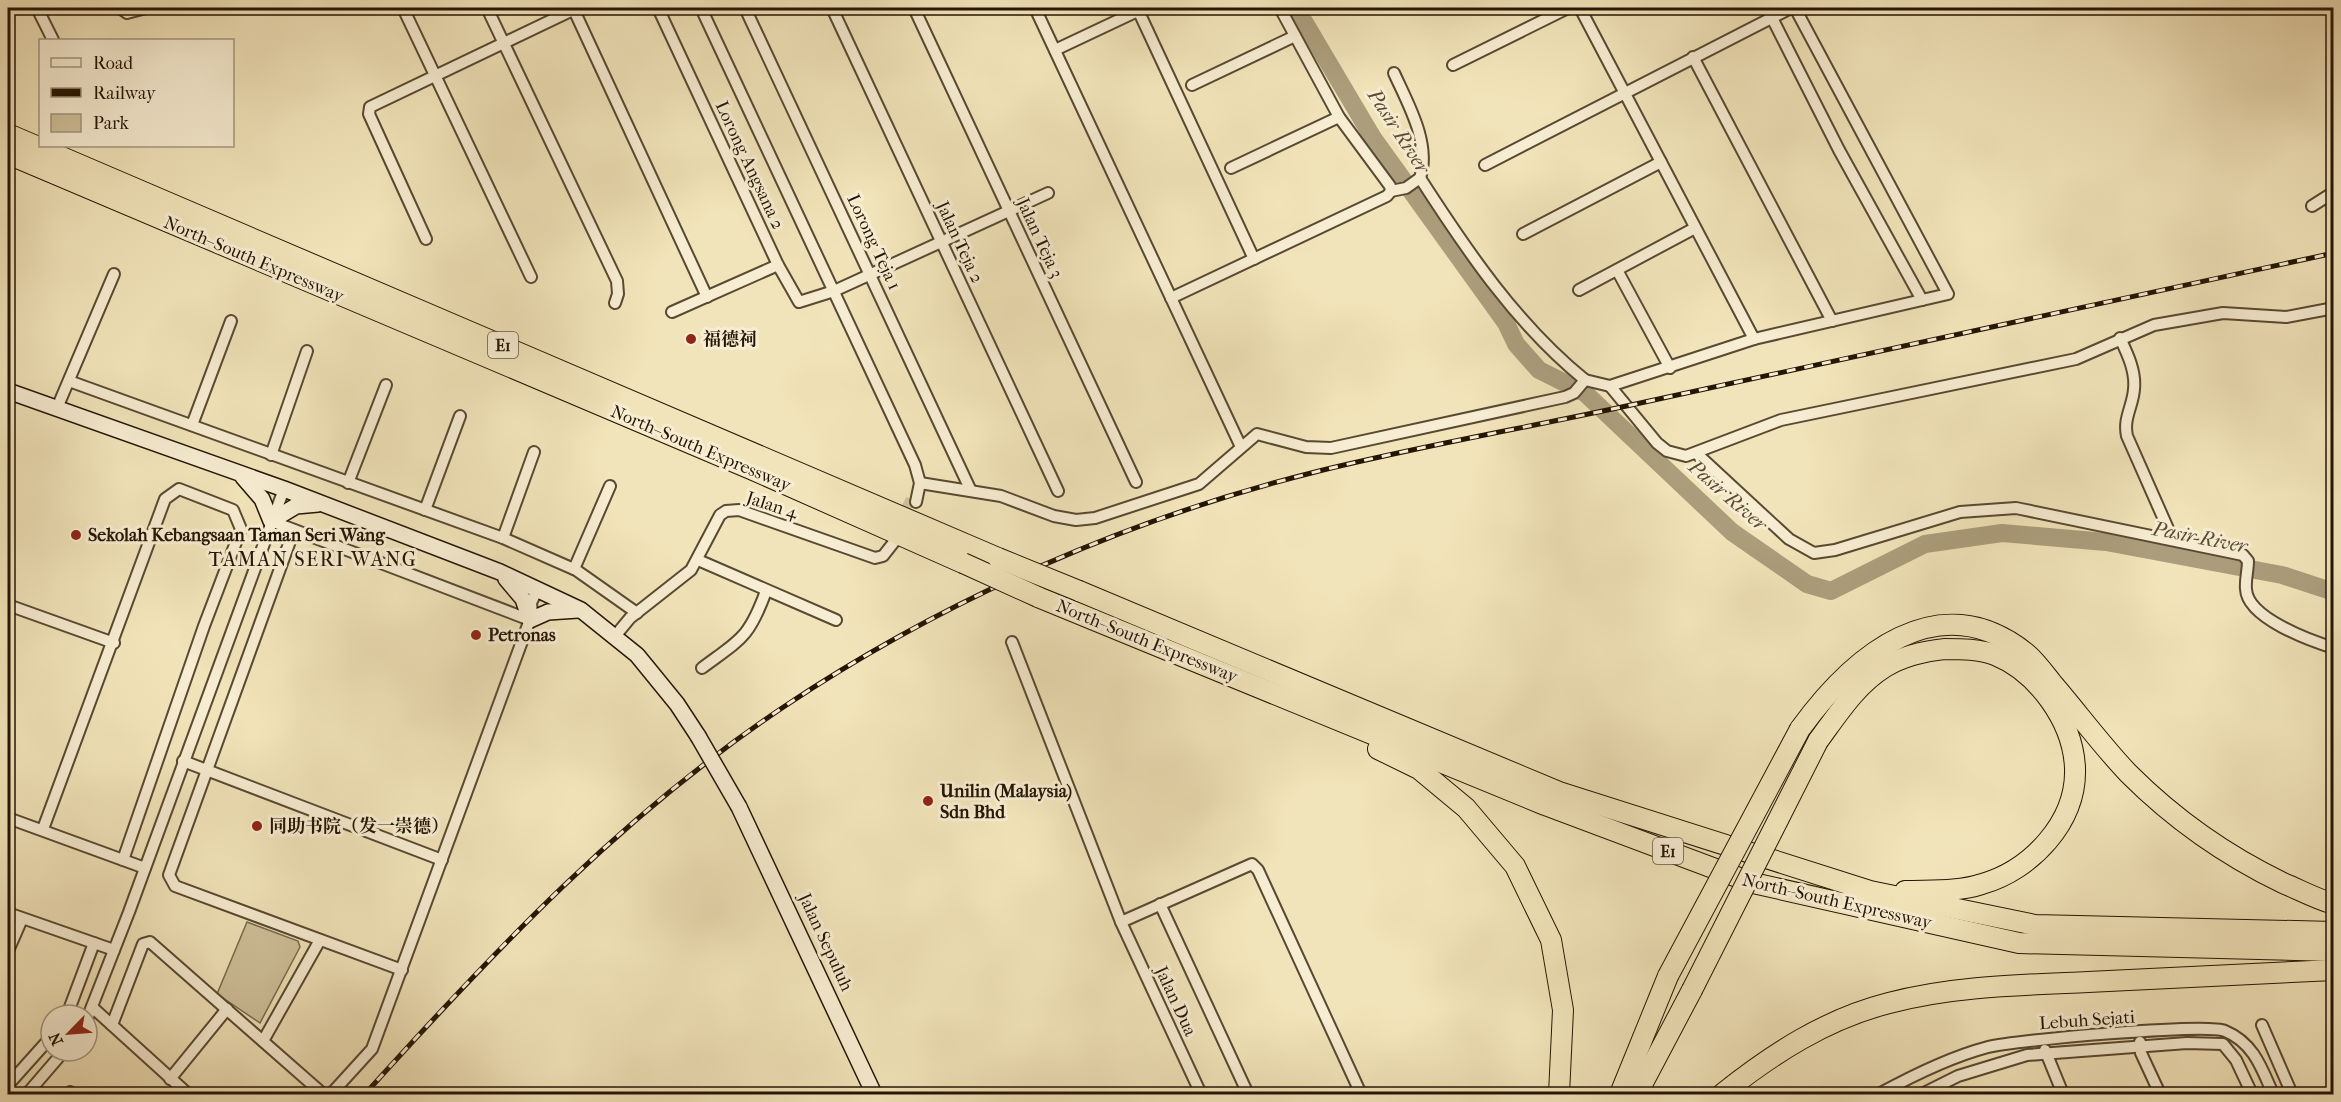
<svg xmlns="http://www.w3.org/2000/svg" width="2341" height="1102" viewBox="0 0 2341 1102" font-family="'IM FELL French Canon','Noto Serif SC',serif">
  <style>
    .green { fill: #cfc19b; stroke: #7a6b50; stroke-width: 1.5 }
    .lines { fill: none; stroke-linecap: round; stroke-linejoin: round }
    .river { stroke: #ac9e7c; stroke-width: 18 }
    .minor-tunnel { stroke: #d3c59f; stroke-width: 10; stroke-dasharray: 10 5; stroke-linecap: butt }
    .minor-casing { stroke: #584932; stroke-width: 14 }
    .secondary-casing { stroke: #241504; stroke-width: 18 }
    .motorway-casing { stroke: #241504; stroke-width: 22 }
    .minor { stroke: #f7edd2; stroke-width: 10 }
    .secondary { stroke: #f7edd2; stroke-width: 15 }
    .motorway { stroke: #f2e4ba; stroke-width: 20 }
    .rail-casing { stroke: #241504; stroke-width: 5 }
    .rail { stroke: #f7edd2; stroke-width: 3; stroke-dasharray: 9; stroke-linecap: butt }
    .secondary-bridge-casing { stroke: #241504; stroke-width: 18; stroke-linecap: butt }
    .motorway-bridge-casing { stroke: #241504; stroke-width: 22; stroke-linecap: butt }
    .secondary-bridge { stroke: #f7edd2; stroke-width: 15 }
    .motorway-bridge { stroke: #f2e4ba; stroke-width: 20 }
    .poi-dot { fill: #8f2418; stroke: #f7edd2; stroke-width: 2 }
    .labels { text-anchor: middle; stroke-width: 6; stroke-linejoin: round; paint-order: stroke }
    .shield { fill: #f7edd2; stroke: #635642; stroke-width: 1.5 }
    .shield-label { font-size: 16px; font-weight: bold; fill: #241504 }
    .street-label { font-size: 18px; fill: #241504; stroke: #f7edd2 }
    .poi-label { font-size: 18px; font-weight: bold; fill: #241504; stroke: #f7edd2; text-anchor: start }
    .water-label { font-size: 20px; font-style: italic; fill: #5a4c34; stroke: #f7edd2 }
    .neighbourhood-label { font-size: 20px; letter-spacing: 1.5px; fill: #241504; stroke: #f7edd2 }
  </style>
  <rect width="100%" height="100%" fill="#f2e4ba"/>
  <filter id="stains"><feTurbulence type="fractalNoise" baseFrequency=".00333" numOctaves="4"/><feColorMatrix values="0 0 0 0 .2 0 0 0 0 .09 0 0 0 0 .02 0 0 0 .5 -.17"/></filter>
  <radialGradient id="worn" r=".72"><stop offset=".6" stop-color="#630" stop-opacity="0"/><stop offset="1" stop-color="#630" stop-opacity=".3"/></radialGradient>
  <path class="green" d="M247,922L298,941L300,947L260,1023L217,994Z"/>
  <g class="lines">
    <path class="river" d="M1296,8L1373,138L1506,323L1516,344L1539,370L1585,393L1732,532L1807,584L1831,591L1925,544L2002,533L2106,542L2282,575L2334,592"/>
    <path class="minor-tunnel" d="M899,521L911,499"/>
    <defs>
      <g id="minor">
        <path d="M37,8L53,40"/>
        <path d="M120,8L127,13L146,8"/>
        <path d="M403,8L531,277"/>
        <path d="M487,8L617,281L618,294L615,303"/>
        <path d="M573,8L707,297"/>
        <path d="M658,8L778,265L799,302L834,291L1048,193"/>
        <path d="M701,8L915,465L920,483L916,502"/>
        <path d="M745,8L971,491"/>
        <path d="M832,8L1058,491"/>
        <path d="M914,8L1136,482"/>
        <path d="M1035,8L1241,447"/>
        <path d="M1580,8L1754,339"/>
        <path d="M1767,8L1839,150L1922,300"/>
        <path d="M1138,10L1254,259"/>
        <path d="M1055,50L1144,8"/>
        <path d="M1693,57L1832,321"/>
        <path d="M1453,65L1568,8"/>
        <path d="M1192,85L1295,36"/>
        <path d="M1485,165L1791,8"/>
        <path d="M1231,168L1339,117"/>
        <path d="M1420,178C1467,251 1517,325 1585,380"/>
        <path d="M1391,191L1406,188L1420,178C1431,143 1408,104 1394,73"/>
        <path d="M2312,206L2334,192"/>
        <path d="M1523,234L1661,162"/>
        <path d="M426,239L369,114L370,107L577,8"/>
        <path d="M1617,270L1670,368"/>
        <path d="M1579,290L1695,228"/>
        <path d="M1171,298L1387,196L1391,191L1390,186L1339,117L1280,8"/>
        <path d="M672,312L778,265"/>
        <path d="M2120,338C2127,353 2136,371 2134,389C2133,406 2123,418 2127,436L2173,540"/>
        <path d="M69,381L503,538L576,570L637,613"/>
        <path d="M1610,386L1657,443L1667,451L1686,456L1781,420L2076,359L2154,325L2223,313L2286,317L2334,308"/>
        <path d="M57,408L114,274"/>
        <path d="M192,425L231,321"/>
        <path d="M1696,453L1789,539L1814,553L1835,550L1960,512L2016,508L2243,555L2248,561C2248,570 2245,581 2246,589C2247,618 2311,641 2334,648"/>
        <path d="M271,455L307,351"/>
        <path d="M348,483L386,385"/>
        <path d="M920,483L1001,496L1054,516L1076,520L1095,518L1199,484L1257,434L1306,447L1331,448L1565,397L1574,393L1585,380L1610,386L1754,339L1948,294L1795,8"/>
        <path d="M425,510L460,416"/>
        <path d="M271,521L530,620"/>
        <path d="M294,530L169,875L175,886L402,970"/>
        <path d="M503,538L534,452"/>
        <path d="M698,560L836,620"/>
        <path d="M574,569L610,486"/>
        <path d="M8,605L114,643"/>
        <path d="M616,635L630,618L691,570L720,515L726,511L739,510L875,558L883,556L894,542"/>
        <path d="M1012,642L1121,922L1201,1094"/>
        <path d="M702,668C741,639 749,638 766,591"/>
        <path d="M183,761L442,860"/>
        <path d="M8,818L145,868"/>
        <path d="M43,829L165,499L179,489L233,510L241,529L204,626L123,860"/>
        <path d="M1160,904L1248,1094"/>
        <path d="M8,913L114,950"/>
        <path d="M1121,922L1252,864L1258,870L1361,1094"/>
        <path d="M8,951L22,919"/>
        <path d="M92,1007L188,1094"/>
        <path d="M67,1015L94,943"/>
        <path d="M87,1019L129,912L284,489"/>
        <path d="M112,1025L143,944L150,942L323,1094"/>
        <path d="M2262,1025L2292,1094"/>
        <path d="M263,1041L320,940"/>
        <path d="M2140,1042L2141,1053L2160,1094"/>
        <path d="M2045,1050L2063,1094"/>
        <path d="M170,1079L227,1009"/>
        <path d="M8,1085L51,1037"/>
        <path d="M70,1092L73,1094"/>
        <path d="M27,1094L64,1051"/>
        <path d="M331,1094L372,1049L532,614L531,603L537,590"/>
        <path d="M1879,1094C1910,1077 1954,1056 1988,1047C2016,1040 2206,1023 2225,1031C2254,1043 2262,1069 2273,1094"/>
        <path d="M1922,1094L1958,1076L2027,1055L2187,1043L2223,1044L2236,1060L2252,1094"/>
      </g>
      <g id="secondary">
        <path d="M8,391L284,489L500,572L581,610L637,655L677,704L698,736"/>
        <path d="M243,477L262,499L271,521L296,506L318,504"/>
        <path d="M506,579L523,599L530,620L548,612L578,610"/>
        <path d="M739,807L874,1094"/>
      </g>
      <g id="motorway">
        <path d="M8,134L998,558"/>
        <path d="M8,154L751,469L963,563"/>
        <path d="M1079,591L1559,792L1870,891L2035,925L2334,932"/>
        <path d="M1038,597L1545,805L1753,883L2019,943L2334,951"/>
        <path d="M1800,729C1853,656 1938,583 2026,653C2036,661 2045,674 2053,684C2078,713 2102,746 2129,774C2175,820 2225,855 2283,883C2300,890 2316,899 2334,904"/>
        <path d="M1818,741C1838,714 1856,685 1885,667C1903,656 1925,651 1945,649C1961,649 1980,649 1995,655C2037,672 2073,721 2075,768C2077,822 2031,870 1982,884C1958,892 1931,890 1905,891"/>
        <path d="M1378,749L1419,769L1466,808L1515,866L1551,940L1563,1010L1559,1094"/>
        <path d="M1620,1094L1668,976"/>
        <path d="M1637,1094L1692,990"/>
        <path d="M1722,1094C1772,1054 1826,1019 1889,1003C1953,986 2021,985 2088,982C2170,978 2252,974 2334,970"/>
      </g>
    </defs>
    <use href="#minor" class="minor-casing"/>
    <use href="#secondary" class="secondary-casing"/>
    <use href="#motorway" class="motorway-casing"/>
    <use href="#minor" class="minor"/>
    <use href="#secondary" class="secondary"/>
    <use href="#motorway" class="motorway"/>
    <defs>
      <path id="rail" d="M365,1094C495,950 623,814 785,706C947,598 1130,518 1319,471C1429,444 1542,425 1654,400C1880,351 2107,302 2334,253"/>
    </defs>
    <use href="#rail" class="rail-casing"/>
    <use href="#rail" class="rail"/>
    <defs>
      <path id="secondary-bridge" d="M698,736L739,807"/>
      <g id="motorway-bridge">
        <path d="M998,558L1079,591"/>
        <path d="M963,563L1038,597"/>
        <path d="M1668,976L1800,729"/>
        <path d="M1692,990L1818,741"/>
      </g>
    </defs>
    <use href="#secondary-bridge" class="secondary-bridge-casing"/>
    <use href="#motorway-bridge" class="motorway-bridge-casing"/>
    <use href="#secondary-bridge" class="secondary-bridge"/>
    <use href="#motorway-bridge" class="motorway-bridge"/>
  </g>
  <g class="poi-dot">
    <circle cx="691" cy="339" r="6"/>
    <circle cx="76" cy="535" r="6"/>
    <circle cx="476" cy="635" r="6"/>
    <circle cx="928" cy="801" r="6"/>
    <circle cx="257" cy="826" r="6"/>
  </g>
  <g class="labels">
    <g class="shield">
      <rect x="488" y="332" width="30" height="26" rx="4.5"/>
      <rect x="1653" y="838" width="30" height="26" rx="4.5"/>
    </g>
    <g class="shield-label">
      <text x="503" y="351">E1</text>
      <text x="1668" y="857">E1</text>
    </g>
    <g class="street-label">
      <text transform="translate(750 165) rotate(65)" y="6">Lorong Angsana 2</text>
      <text transform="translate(1040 238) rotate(65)" y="6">Jalan Teja 3</text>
      <text transform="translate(874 242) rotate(65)" y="6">Lorong Teja 1</text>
      <text transform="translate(960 242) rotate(65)" y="6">Jalan Teja 2</text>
      <text transform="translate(254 259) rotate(23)" y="6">North–South Expressway</text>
      <text transform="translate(701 448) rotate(23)" y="6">North–South Expressway</text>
      <text transform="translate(772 505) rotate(18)" y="6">Jalan 4</text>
      <text transform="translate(1147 641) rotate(22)" y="6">North–South Expressway</text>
      <text transform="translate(1837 901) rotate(13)" y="6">North–South Expressway</text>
      <text transform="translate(826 942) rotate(65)" y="6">Jalan Sepuluh</text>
      <text transform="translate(1176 1001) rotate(65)" y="6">Jalan Dua</text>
      <text transform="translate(2087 1020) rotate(-4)" y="6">Lebuh Sejati</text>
    </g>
    <g class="poi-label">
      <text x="703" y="345">福德祠</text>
      <text x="88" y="541">Sekolah Kebangsaan Taman Seri Wang</text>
      <text x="488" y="641">Petronas</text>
      <text x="940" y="797">Unilin (Malaysia)<tspan x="940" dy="21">Sdn Bhd</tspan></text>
      <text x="269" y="832">同助书院（发一崇德）</text>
    </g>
    <g class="water-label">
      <text transform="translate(1399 131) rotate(57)" y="7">Pasir River</text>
      <text transform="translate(1728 495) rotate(41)" y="7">Pasir River</text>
      <text transform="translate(2200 537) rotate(11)" y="7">Pasir River</text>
    </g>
    <g class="neighbourhood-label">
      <text x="313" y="566">TAMAN SERI WANG</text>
    </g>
  </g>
  <rect width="2341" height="1102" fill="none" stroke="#f2e4ba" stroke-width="30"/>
  <rect x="9" y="9" width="2323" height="1084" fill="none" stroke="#241504" stroke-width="3"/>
  <rect x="15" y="15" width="2311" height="1072" fill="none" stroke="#241504" stroke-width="1.5"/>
  <rect x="39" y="39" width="195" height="108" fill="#f7edd2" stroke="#a39780" stroke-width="1.5"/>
  <rect x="51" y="58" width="30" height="9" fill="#f7edd2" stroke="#a39780" stroke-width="1.5"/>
  <text x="93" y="69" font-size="18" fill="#241504">Road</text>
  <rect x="51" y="88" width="30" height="9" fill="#241504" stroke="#a39780" stroke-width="1.5"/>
  <text x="93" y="99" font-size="18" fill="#241504">Railway</text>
  <rect x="51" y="114" width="30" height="18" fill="#cfc19b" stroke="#a39780" stroke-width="1.5"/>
  <text x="93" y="129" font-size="18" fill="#241504">Park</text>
  <g transform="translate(69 1033) rotate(245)"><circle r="28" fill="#f7edd2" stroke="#a39780" stroke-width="1.5"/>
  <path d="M0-4.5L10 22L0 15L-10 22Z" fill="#8f2418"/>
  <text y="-9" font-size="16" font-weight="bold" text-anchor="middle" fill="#241504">N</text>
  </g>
  <rect width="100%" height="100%" filter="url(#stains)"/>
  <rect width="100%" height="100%" fill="url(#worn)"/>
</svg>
